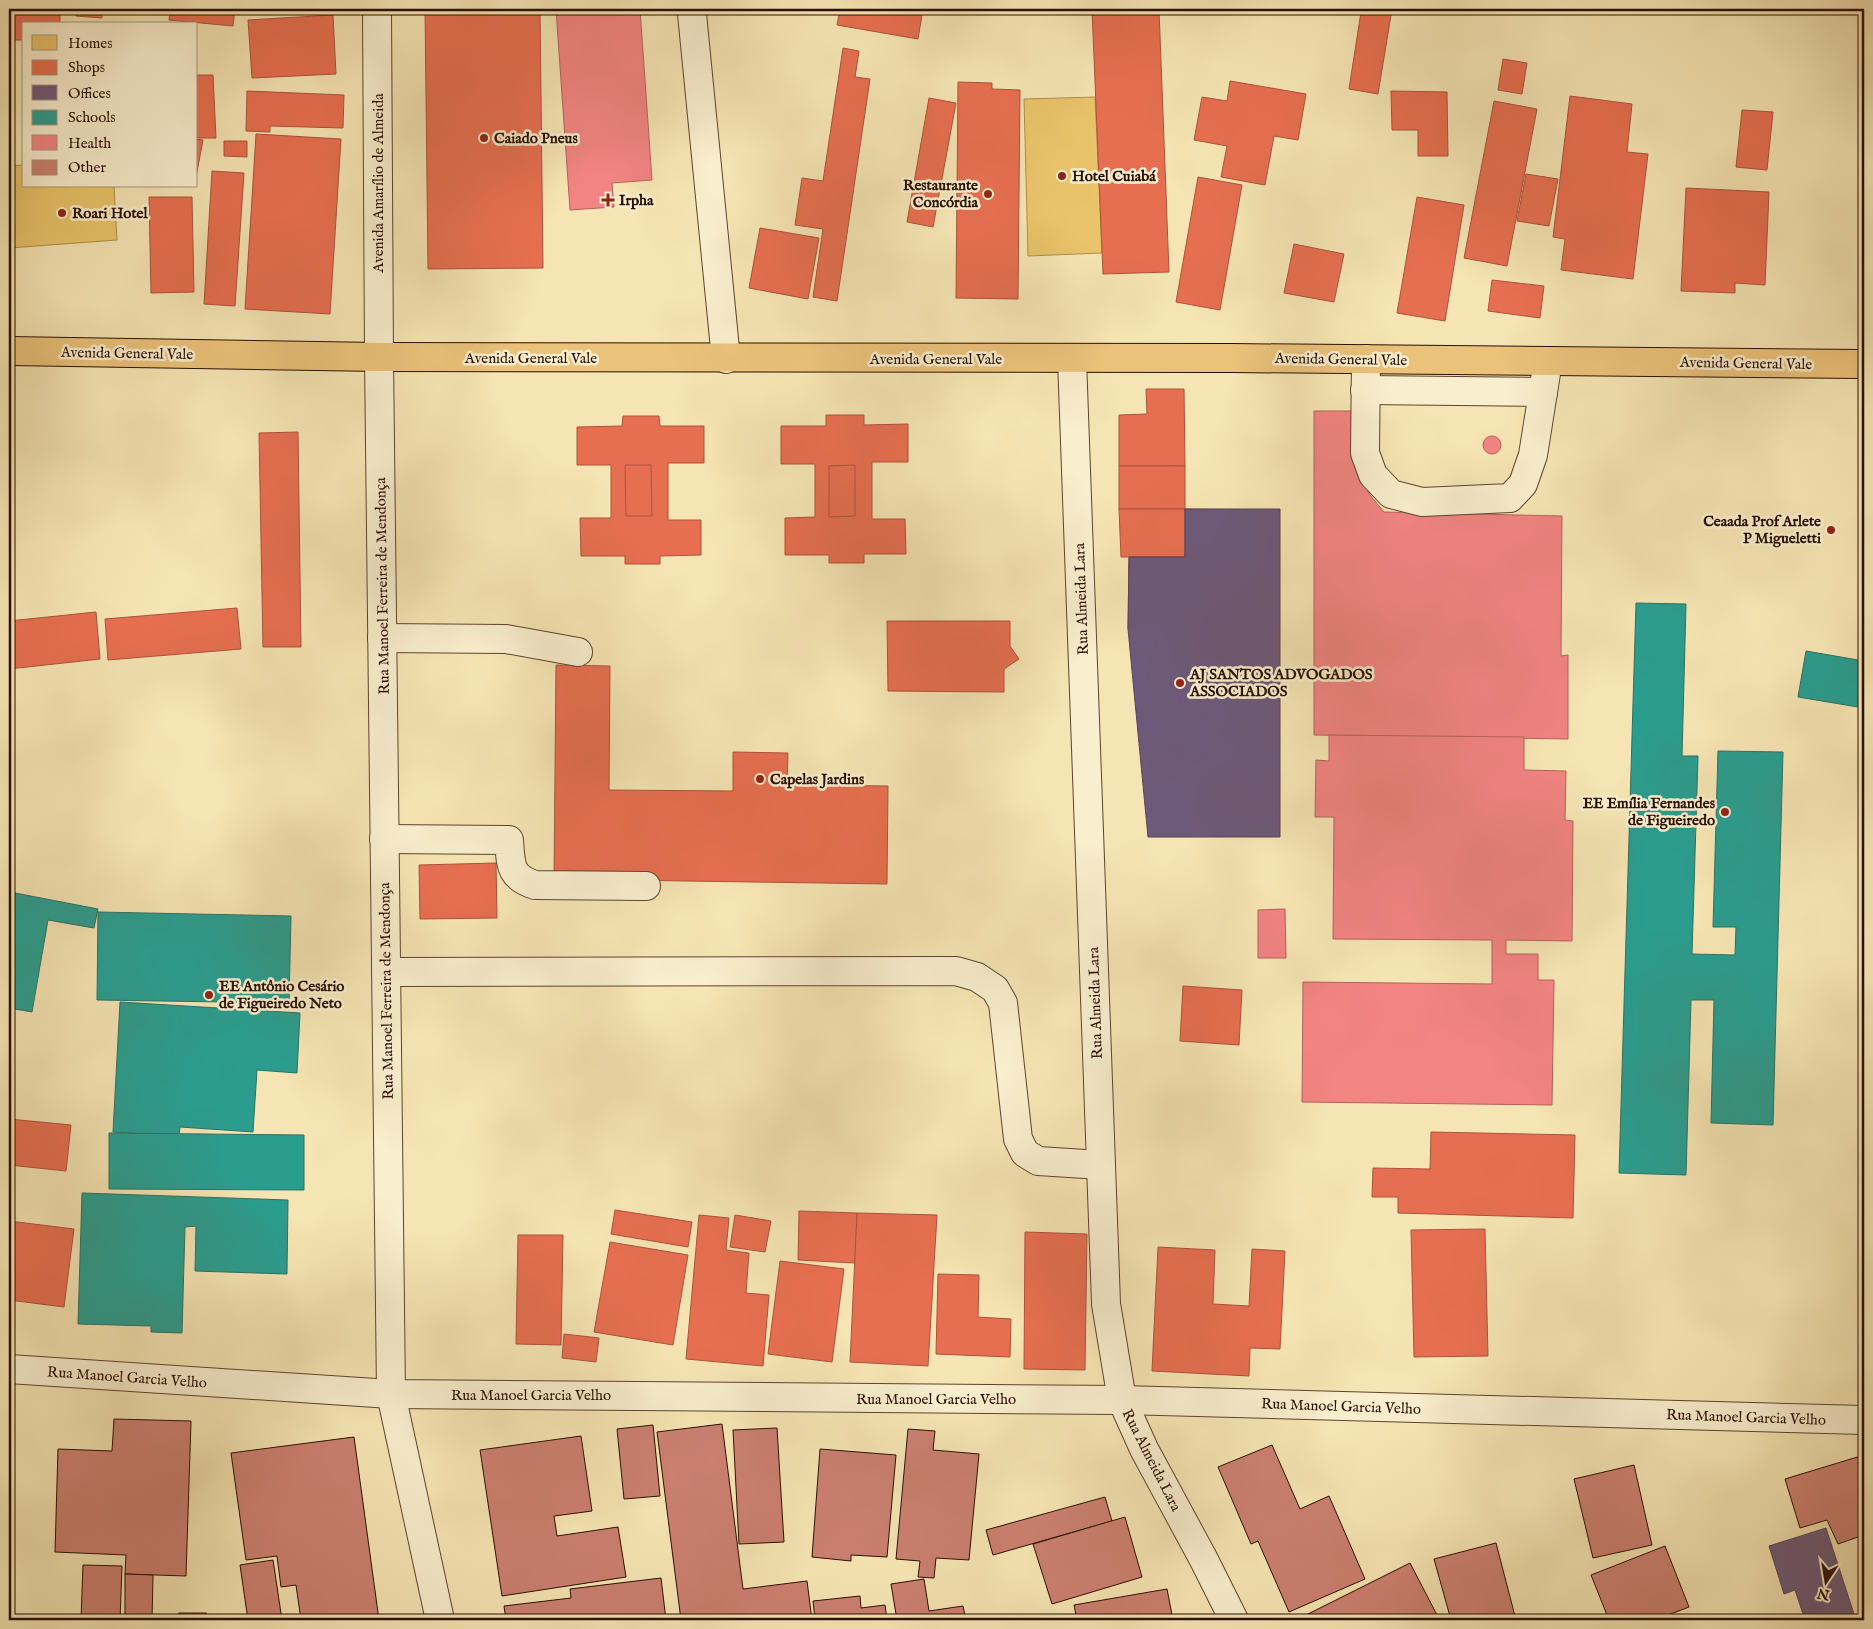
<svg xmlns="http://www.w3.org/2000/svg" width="1873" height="1629" viewBox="0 0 1873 1629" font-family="'IM FELL English',serif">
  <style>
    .homes { fill: #e9c46a; stroke: #af8e4a }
    .shops { fill: #e76f51; stroke: #ae5239 }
    .offices { fill: #6d597a; stroke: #594355 }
    .schools { fill: #2a9d8f; stroke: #2a7264 }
    .health { fill: #f28482; stroke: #b6615b }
    .building { fill: #cc8071; stroke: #290f00 }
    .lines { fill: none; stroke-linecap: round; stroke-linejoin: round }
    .minor-casing { stroke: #5c442d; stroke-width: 30 }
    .major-casing { stroke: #290f00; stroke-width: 30 }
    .minor { stroke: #f9eece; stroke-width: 28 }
    .major { stroke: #ebc27a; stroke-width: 28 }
    .poi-dot { fill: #8f2418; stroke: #f9eece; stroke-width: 2 }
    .labels { text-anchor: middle; stroke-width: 5; stroke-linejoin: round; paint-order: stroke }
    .poi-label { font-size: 15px; font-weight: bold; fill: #290f00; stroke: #f9eece; text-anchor: start }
    .street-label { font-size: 15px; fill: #290f00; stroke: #f9eece }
  </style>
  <rect width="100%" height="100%" fill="#f6e5b4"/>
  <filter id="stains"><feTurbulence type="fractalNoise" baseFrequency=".004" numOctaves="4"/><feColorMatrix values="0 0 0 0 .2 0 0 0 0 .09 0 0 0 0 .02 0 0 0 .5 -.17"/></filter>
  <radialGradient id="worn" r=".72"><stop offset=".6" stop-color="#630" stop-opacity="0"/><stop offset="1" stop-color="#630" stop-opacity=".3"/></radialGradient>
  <g class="homes">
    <path d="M1095,97L1102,253L1028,256L1024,99Z"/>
    <path d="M24,165V186H114L117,240L9,248V166Z"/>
  </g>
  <g class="shops">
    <path d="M12,9H60V24H24V40H13Z"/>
    <path d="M76,9H102V18L76,16Z"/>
    <path d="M170,9H235L233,26L169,20Z"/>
    <path d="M425,9H540L543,268L428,269Z"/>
    <path d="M840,9H923L918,39L837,25Z"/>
    <path d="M1092,9H1159L1169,272L1103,274Z"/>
    <path d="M1342,9H1392L1378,94L1349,89L1361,12Z"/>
    <path d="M333,15L336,74L252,78L248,20Z"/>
    <path d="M843,48L859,51L855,77L870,79L837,301L813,297L823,229L795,225L802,178L823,181Z"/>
    <path d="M1503,59L1527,63L1522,94L1498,90Z"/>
    <path d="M196,75H213L216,138H196Z"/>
    <path d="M1230,81L1306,94L1298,140L1274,136L1265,185L1221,177L1227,146L1194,140L1202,97L1227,101Z"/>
    <path d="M958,82L992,83V89L1020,90L1018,299L956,298Z"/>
    <path d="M247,91L344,95L343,128L270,126V132L246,131Z"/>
    <path d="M1391,91L1447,92L1448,156H1418V130H1392Z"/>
    <path d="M1570,96L1632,104L1627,152L1648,154L1633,279L1561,270L1565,239L1553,237Z"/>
    <path d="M929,98L956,103L933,227L907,222Z"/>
    <path d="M1494,101L1537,109L1507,266L1464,258Z"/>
    <path d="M1742,110L1773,112L1767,170L1736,167Z"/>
    <path d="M256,134L341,139L330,314L245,309Z"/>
    <path d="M196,139L203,140L196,177Z"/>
    <path d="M224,141H247V157L224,156Z"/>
    <path d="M212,171L244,173L235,306L204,304Z"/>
    <path d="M1526,174L1558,179L1549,226L1517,221Z"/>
    <path d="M1198,177L1242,185L1220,310L1176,302Z"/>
    <path d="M1686,188L1769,192L1765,285L1735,283V293L1681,291Z"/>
    <path d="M149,197H192L194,292L151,293Z"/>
    <path d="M1417,197L1464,205L1445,321L1397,313Z"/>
    <path d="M760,228L819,238L808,299L749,288Z"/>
    <path d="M1294,244L1344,254L1334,302L1284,293Z"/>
    <path d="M1492,280L1544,286L1540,318L1488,311Z"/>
    <path d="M1146,389H1184L1185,466H1119V415L1147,414Z"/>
    <path d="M826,415H864V425L908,424V462H872V519H905L906,554H864V563H829V555H785V518L815,517V464H781V426H826Z"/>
    <path d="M623,416H659L660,426H704V463H668V520H701V555L660,556V564H625V556H581L580,518H611V465H577V427L622,426Z"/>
    <path d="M298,432L301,647H263L259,433Z"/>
    <path d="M625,465H651L652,516H626Z"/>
    <path d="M855,465V516L829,517V466Z"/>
    <rect x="1119" y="466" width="66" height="43"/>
    <path d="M1119,509H1185V557H1121Z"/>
    <path d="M1185,509L1256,510V559L1239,571L1255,572L1254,614L1240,613L1257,628L1258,675H1182V629H1128L1129,557H1185Z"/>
    <path d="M1215,571L1255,572L1254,614L1214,613Z"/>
    <path d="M237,608L241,649L108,660L105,619Z"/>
    <path d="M96,612L100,659L9,669V621Z"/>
    <path d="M887,621H1010V646L1019,659L1004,669V692L888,691Z"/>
    <path d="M556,665L610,666L609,790L733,791V752L788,753L787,785L888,786L887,884L554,879Z"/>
    <path d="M496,863L497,918L420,919L419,865Z"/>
    <path d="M1183,986L1242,990L1239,1045L1180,1041Z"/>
    <path d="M9,1119L71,1125L66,1171L9,1165Z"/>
    <path d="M1431,1132L1575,1135L1573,1218L1398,1213V1197H1372L1373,1168L1430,1169Z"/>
    <path d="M615,1210L692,1222L688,1247L611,1234Z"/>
    <path d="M799,1211L857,1213L855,1263L798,1260Z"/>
    <path d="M857,1213L937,1215L928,1366L850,1362Z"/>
    <path d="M699,1215L729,1218L726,1250L749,1253L746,1293L769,1295L763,1366L686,1359Z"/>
    <path d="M735,1215L771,1221L765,1252L730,1247Z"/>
    <path d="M9,1221L74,1229L64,1307L9,1300Z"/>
    <path d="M1485,1229L1488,1356L1414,1357L1411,1230Z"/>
    <path d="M1025,1232L1087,1234L1085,1370L1024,1369Z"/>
    <path d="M518,1235H563L561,1345L516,1344Z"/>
    <path d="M610,1242L688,1255L673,1345L594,1332Z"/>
    <path d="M1158,1247L1215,1250L1213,1304L1249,1306L1252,1249L1285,1251L1280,1349L1250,1348L1249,1376L1152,1371Z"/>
    <path d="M780,1261L844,1269L832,1362L768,1354Z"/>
    <path d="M938,1274L979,1275L978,1317L1011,1319L1010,1357L936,1354Z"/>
    <path d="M564,1334L599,1338L596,1362L562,1358Z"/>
  </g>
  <g class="offices">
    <path d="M1185,509H1280V837H1148L1128,629L1129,557H1185Z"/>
    <path d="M1826,1528L1856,1620H1805L1795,1590L1784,1594L1769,1546Z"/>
  </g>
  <g class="schools">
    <path d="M1636,603L1686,604L1682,756H1698L1692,954L1735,955L1736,927H1713L1718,751L1783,752L1773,1125L1711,1123L1714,1000H1691L1686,1175L1619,1173Z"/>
    <path d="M1806,651L1864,661V708L1798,697Z"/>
    <path d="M15,893L98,909L94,928L48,920L32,1012L9,1008V927Z"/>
    <path d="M98,912L291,916L289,1003L97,1000Z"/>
    <path d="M120,1002L300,1013L297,1073L257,1070L253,1132L180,1127L179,1136L113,1132Z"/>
    <path d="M109,1133L304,1135V1190L109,1189Z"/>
    <path d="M82,1193L288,1200L287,1274L195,1271L196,1226L185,1227L182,1333L151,1332V1326L78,1324Z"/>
  </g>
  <g class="health">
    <path d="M556,9H640L652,180L612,183L614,207L570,210Z"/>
    <path d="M1314,411H1355L1357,470L1370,495L1384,512L1562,516L1561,656L1568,655V739L1314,735Z"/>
    <circle cx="1492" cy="445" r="9"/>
    <path d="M1329,735L1524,737V770L1566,771L1565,820L1573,821L1572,941L1506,940V954H1538V980H1554L1552,1105L1302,1102L1303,982L1492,984V940L1333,939L1334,817H1315L1316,760L1329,761Z"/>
    <path d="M1285,909L1286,958H1258V910Z"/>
  </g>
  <g class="building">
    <path d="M114,1419L191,1421L186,1576L125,1574L126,1555L55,1552L58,1449L112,1451Z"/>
    <path d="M722,1424L743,1589L807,1581L812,1620H681L657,1432Z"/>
    <path d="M653,1425L660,1496L624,1499L617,1429Z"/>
    <path d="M777,1428L784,1542L739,1544L733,1430Z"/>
    <path d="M908,1429L935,1431L933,1450L979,1454L969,1560L936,1558L934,1578L918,1577L920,1561L896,1559Z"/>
    <path d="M581,1436L592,1511L554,1516L557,1536L618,1527L626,1577L502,1596L480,1450Z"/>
    <path d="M354,1437L379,1620H301L296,1585L281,1587L277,1556L246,1560L231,1453Z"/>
    <path d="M1272,1445L1300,1509L1329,1496L1365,1579L1289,1612L1258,1541L1251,1544L1218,1467Z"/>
    <path d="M820,1449L896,1455L887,1557L851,1555V1561L812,1557Z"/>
    <path d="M1864,1455V1535L1838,1544L1827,1520L1800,1528L1785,1479Z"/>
    <path d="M1634,1465L1652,1545L1593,1558L1574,1479Z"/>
    <path d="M1105,1497L1112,1521L993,1555L986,1530Z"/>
    <path d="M1125,1517L1142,1577L1052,1604L1033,1544Z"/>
    <path d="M1496,1543L1516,1620H1451L1434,1559Z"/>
    <path d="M1665,1546L1689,1607L1655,1620H1609L1591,1575Z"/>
    <path d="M273,1560L282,1620H248L240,1565Z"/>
    <path d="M1410,1563L1437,1615L1426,1620H1296Z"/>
    <path d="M83,1565L122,1566L120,1620H81Z"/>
    <path d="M125,1574L153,1575L152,1620H125Z"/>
    <path d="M661,1578L666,1620H506L504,1606L571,1598L570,1589Z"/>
    <path d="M924,1579L929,1611L963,1606L966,1620H897L891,1584Z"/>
    <path d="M1167,1589L1173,1620H1077L1074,1605Z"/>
    <path d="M860,1596L861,1608L885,1605L887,1620H815L813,1601Z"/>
    <rect x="179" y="1613" width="27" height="7"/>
  </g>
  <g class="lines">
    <defs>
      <g id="minor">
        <path d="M377,9L379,357L391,1394L440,1620"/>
        <path d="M692,14L726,359"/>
        <path d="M1072,359L1106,1304L1122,1400L1144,1449L1204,1560L1234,1620"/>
        <path d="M1366,359L1365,453L1373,475L1391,494L1422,502L1510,498L1523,484L1533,455L1548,361"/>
        <path d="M1365,390L1543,392"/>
        <path d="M382,638L506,639L578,652"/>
        <path d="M384,839L509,840C511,864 509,877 535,885L646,886"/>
        <path d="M386,972L956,971L977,977L995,989L1003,1003L1018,1139L1025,1153L1038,1161L1101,1165"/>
        <path d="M9,1369L391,1394L1122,1400L1864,1420"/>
      </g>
      <path id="major" d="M9,351L379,357L1232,358L1864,364"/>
    </defs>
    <use href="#minor" class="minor-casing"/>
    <use href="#major" class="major-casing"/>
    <use href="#minor" class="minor"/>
    <use href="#major" class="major"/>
  </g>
  <g class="poi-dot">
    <circle cx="484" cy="138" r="5"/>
    <circle cx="1062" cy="176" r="5"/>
    <circle cx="988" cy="194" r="5"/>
    <path d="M605.5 192.5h5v5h5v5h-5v5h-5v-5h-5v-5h5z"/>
    <circle cx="62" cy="213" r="5"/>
    <circle cx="1831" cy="530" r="5"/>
    <circle cx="1180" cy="683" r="5"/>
    <circle cx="760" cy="779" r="5"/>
    <circle cx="1725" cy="812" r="5"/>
    <circle cx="209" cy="995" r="5"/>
  </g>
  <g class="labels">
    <g class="poi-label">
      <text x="494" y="143">Caiado Pneus</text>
      <text x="1072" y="181">Hotel Cuiabá</text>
      <text x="978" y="190" text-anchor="end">Restaurante<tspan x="978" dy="17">Concórdia</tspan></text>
      <text x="619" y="205">Irpha</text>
      <text x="72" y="218">Roari Hotel</text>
      <text x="1821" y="526" text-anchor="end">Ceaada Prof Arlete<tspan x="1821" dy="17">P Migueletti</tspan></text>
      <text x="1190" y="679">AJ SANTOS ADVOGADOS<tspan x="1190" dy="17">ASSOCIADOS</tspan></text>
      <text x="770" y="784">Capelas Jardins</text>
      <text x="1715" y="808" text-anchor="end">EE Emília Fernandes<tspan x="1715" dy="17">de Figueiredo</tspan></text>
      <text x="219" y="991">EE Antônio Cesário<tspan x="219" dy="17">de Figueiredo Neto</tspan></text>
    </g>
    <g class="street-label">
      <text transform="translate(378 183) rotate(-90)" y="5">Avenida Amarílio de Almeida</text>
      <text transform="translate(127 353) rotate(1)" y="5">Avenida General Vale</text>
      <text x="531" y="363">Avenida General Vale</text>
      <text x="936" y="364">Avenida General Vale</text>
      <text transform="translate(1341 359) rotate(1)" y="5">Avenida General Vale</text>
      <text transform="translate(1746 363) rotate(1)" y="5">Avenida General Vale</text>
      <text transform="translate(382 586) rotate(-91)" y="5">Rua Manoel Ferreira de Mendonça</text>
      <text transform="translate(1081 599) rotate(-92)" y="5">Rua Almeida Lara</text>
      <text transform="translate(386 991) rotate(-91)" y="5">Rua Manoel Ferreira de Mendonça</text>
      <text transform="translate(1095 1003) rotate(-92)" y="5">Rua Almeida Lara</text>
      <text transform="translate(127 1377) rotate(4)" y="5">Rua Manoel Garcia Velho</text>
      <text x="531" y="1400">Rua Manoel Garcia Velho</text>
      <text x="936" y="1404">Rua Manoel Garcia Velho</text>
      <text transform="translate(1341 1406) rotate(2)" y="5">Rua Manoel Garcia Velho</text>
      <text transform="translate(1746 1417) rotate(2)" y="5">Rua Manoel Garcia Velho</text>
      <text transform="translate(1152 1460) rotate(63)" y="5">Rua Almeida Lara</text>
    </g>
  </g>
  <rect width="1873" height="1629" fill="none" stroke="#f6e5b4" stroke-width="30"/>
  <rect x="10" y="10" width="1853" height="1609" fill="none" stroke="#290f00" stroke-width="2.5"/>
  <rect x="15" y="15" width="1843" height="1599" fill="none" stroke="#290f00"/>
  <rect x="22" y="22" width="175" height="165" fill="#f9eece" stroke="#a6957c"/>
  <rect x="32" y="35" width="25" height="15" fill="#e9c46a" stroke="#a6957c"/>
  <text x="68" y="48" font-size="15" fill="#290f00">Homes</text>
  <rect x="32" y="60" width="25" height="15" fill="#e76f51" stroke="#a6957c"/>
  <text x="68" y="72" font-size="15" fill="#290f00">Shops</text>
  <rect x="32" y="85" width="25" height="15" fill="#6d597a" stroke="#a6957c"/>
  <text x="68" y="98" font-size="15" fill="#290f00">Offices</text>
  <rect x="32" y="110" width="25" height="15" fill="#2a9d8f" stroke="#a6957c"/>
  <text x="68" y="122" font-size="15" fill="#290f00">Schools</text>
  <rect x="32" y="135" width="25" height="15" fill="#f28482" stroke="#a6957c"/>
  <text x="68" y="148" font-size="15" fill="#290f00">Health</text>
  <rect x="32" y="160" width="25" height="15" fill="#cc8071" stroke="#a6957c"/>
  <text x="68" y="172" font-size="15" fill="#290f00">Other</text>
  <g transform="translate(1826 1582) rotate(192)" stroke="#f9eece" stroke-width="4" paint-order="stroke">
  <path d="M0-4L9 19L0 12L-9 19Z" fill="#290f00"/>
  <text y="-8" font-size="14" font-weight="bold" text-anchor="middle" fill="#290f00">N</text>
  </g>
  <rect width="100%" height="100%" filter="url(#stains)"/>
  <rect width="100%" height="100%" fill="url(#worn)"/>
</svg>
